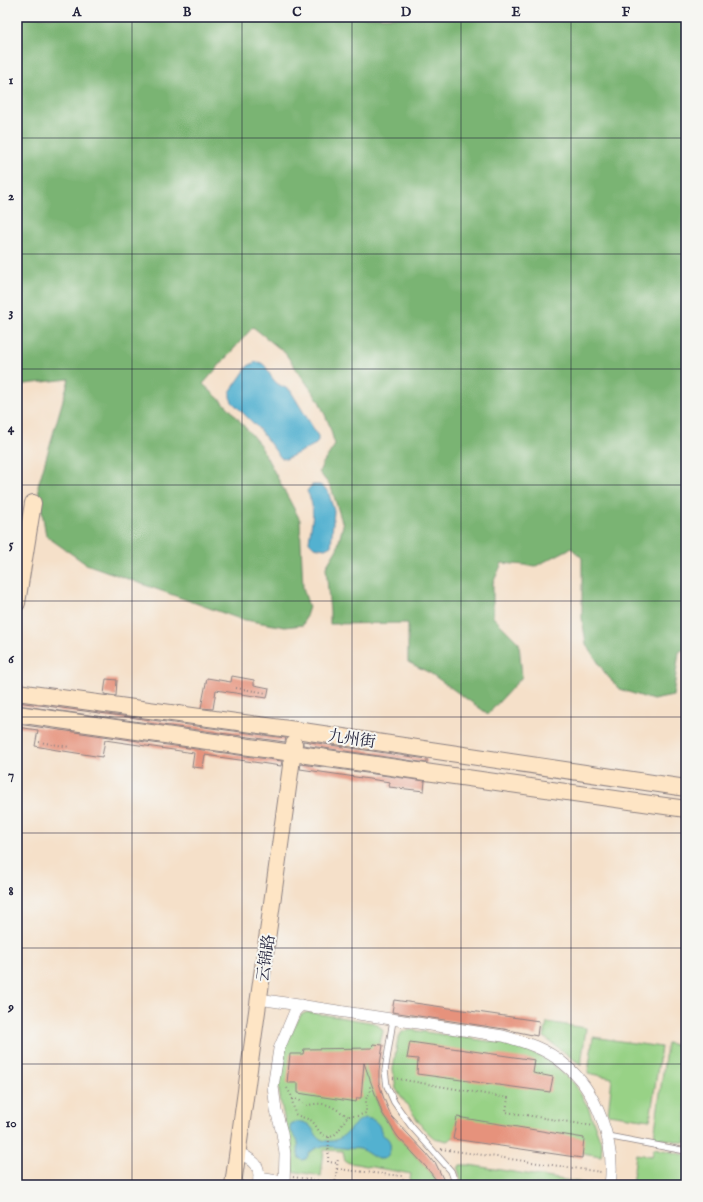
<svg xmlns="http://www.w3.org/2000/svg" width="703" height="1202" viewBox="0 0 703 1202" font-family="'IM FELL English','Noto Serif SC',serif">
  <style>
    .green { fill: #98d286; stroke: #5d7a60 }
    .forest { fill: #7ab473; stroke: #4e6b57 }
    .water { fill: #52b1d0; stroke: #3a6a86 }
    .building { fill: #e6927c }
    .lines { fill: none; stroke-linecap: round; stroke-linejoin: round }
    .lane-casing { stroke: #8c8182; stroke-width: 7 }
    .street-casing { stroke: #8c8182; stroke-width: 12 }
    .secondary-casing { stroke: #8c8182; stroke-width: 18 }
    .path { stroke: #8c8182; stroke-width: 2; stroke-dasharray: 1 3; stroke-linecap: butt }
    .lane { stroke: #fff; stroke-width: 5.5 }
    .street { stroke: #fff; stroke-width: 11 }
    .secondary { stroke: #fee5c5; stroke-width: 16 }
    .grid { fill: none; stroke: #22223b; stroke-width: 1; stroke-opacity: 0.55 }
    .labels { text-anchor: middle; stroke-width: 4; stroke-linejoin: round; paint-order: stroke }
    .street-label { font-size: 16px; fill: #22223b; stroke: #f6f6f2 }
    .neatline { fill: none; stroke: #22223b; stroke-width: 1.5 }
    .grid-label { font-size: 13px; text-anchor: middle; font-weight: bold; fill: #22223b }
  </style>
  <rect width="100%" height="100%" fill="#f6f6f2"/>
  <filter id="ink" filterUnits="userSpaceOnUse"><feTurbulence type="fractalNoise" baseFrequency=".025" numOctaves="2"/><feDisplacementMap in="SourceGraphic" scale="8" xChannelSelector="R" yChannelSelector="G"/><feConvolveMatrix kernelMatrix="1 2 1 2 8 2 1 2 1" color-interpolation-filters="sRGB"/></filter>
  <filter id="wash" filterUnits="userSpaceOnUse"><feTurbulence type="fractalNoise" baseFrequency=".012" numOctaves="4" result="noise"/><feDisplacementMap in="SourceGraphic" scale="16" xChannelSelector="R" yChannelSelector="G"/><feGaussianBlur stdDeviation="0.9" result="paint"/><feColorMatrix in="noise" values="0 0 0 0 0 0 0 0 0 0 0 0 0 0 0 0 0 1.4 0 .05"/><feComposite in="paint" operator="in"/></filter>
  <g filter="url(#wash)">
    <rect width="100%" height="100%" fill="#f5e0c9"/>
    <g class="green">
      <path d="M307,1012L375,1023L379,1026L383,1031L373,1070L377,1101L383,1115L398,1137L427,1168L436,1180L437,1185H409L411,1174L345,1162L343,1151L324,1150L321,1176L291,1171L290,1145L281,1103L278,1085L285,1046L298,1020L301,1015Z"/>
      <path d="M547,1022L586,1028L581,1065L544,1037Z"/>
      <path d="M411,1030L508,1044L520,1047L546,1059L574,1083L588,1107L602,1145L601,1156L460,1133L447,1141L434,1138L423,1128L396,1089L393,1069L398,1038L402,1032Z"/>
      <path d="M593,1037L661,1047L650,1120L608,1114L612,1078L588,1073Z"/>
      <path d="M667,1043L686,1047V1143L654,1137Z"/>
      <path d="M654,1148L686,1155V1185H632L636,1154L652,1156Z"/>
      <path d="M460,1165H469L597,1185H462L458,1169Z"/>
    </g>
    <path class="forest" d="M17,17H686V648L679,652L673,696L653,700L619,689L605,673L586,644L582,618V558L571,548L536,566L502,563L493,583V617L519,643L522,677L488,714L430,673L408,662V623L330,624V612L326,567L337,549L343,525L331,487L319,472L323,463L335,445L329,424L319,401L285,353L253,327L203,384L229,408L260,445L300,520L303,588L309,607L303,625L285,627L240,619L86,564L46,536L38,486L69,379L17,385Z"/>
    <g class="water">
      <path d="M256,362C267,362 267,372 273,379C277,385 284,387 290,390L318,436V440L316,444L286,459L281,458L258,428L232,402L230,397V392L248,366Z"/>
      <path d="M312,485H320L328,491L334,511L331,546L325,549L314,547L309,542C311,521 317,511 307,491Z"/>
      <path d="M365,1118C369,1119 373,1119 376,1122C381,1126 380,1131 383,1135C385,1137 387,1137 388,1139C393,1145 390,1158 382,1159C374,1160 367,1151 360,1149C355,1148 349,1149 344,1148C329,1147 314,1142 306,1159L302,1160L299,1158C297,1153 299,1148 298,1142C295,1135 290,1133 290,1125C295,1120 305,1121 310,1126C316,1132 316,1140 327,1141C345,1143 350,1123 365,1118Z"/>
    </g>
    <g id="blocks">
      <g class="building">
        <path d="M232,676L254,680V685L269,688L267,698L216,690L213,709L201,708L207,678L231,682Z"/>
        <path d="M106,679L117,680L116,696L104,694Z"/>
        <path d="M17,702L286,738L285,742L17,705Z"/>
        <path d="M17,724L282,761L281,766L205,755L203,768L192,767L194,753L105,740L102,757L57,750L35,746L38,730L17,727Z"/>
        <path d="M303,741L427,759V763L303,745Z"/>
        <path d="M301,764L425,781L424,791L389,787L390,782L300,769Z"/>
        <path d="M394,1000L539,1021L537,1036L504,1029L392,1012Z"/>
        <path d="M410,1042L535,1060L533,1073L553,1077L550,1092L417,1074L418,1059L407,1058Z"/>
        <path d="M373,1044L383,1045L379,1071V1083L383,1096L391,1116L426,1153L434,1163L435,1162L446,1185H437L436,1180L427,1168L398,1137L382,1113L364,1063L361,1098H357L356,1102L298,1093V1083H287L290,1054H303L304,1049L372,1048Z"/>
        <path d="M457,1117L584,1138L582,1158L453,1139Z"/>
      </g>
    </g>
  </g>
  <g filter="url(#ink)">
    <use href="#blocks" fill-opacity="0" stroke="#8c8182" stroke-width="1"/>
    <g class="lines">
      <defs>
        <g id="lane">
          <path d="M393,1020L385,1071L387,1086L394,1102L411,1126L451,1171L456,1185"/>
          <path d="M607,1136L686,1151"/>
        </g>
        <g id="street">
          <path d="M259,999L503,1036C525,1042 547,1049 564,1064C597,1090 616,1144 610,1185"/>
          <path d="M238,1152C254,1161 262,1164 258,1185"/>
          <path d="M259,1178L284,1182"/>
          <path d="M284,1185L285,1154L282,1133L276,1110L273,1087L279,1049L295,1011L301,1005"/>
        </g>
        <g id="secondary">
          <path d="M17,603L33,503"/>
          <path d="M17,692L296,730L686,788"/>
          <path d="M17,714L686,809"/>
          <path d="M233,1185L294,744"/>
        </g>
      </defs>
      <use href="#lane" class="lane-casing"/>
      <use href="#street" class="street-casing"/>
      <use href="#secondary" class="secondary-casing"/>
      <g class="path">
        <path d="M236,688L267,693"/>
        <path d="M39,742L70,747"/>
        <path d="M393,1078L508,1098L506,1112L594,1126"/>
        <path d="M287,1088L291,1095L295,1114C300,1117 309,1119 312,1121C316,1125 318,1131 322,1134C336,1144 341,1124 348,1116H357L366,1113V1099L370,1091V1086"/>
        <path d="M292,1099L299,1100L306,1105C311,1105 317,1103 322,1104C331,1104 339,1112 348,1116"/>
        <path d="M329,1137L328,1162L337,1163"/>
        <path d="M441,1149L601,1172"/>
        <path d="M337,1169L402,1176L403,1179"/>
        <path d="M293,1177L335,1183"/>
        <path d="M335,1185L338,1158"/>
      </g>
      <use href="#lane" class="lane"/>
      <use href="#street" class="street"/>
      <use href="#secondary" class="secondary"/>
    </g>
  </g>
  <path class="grid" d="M132,17V1185M242,17V1185M352,17V1185M461,17V1185M571,17V1185M17,138H686M17,254H686M17,369H686M17,485H686M17,601H686M17,717H686M17,833H686M17,948H686M17,1064H686"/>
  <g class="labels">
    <g class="street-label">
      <text transform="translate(352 738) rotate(8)" y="6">九州街</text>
      <text transform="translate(265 958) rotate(-82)" y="6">云锦路</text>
    </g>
  </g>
  <rect width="703" height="1202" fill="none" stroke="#f6f6f2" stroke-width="44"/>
  <rect x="22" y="22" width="659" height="1158" class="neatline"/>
  <g class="grid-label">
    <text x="77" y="16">A</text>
    <text x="187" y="16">B</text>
    <text x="297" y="16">C</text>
    <text x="406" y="16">D</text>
    <text x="516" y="16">E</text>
    <text x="626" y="16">F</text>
    <text x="11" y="84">1</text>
    <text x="11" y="200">2</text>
    <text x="11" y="316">3</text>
    <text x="11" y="432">4</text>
    <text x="11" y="548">5</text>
    <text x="11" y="663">6</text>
    <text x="11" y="779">7</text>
    <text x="11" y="895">8</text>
    <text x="11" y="1011">9</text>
    <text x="11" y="1127">10</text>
  </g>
</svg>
